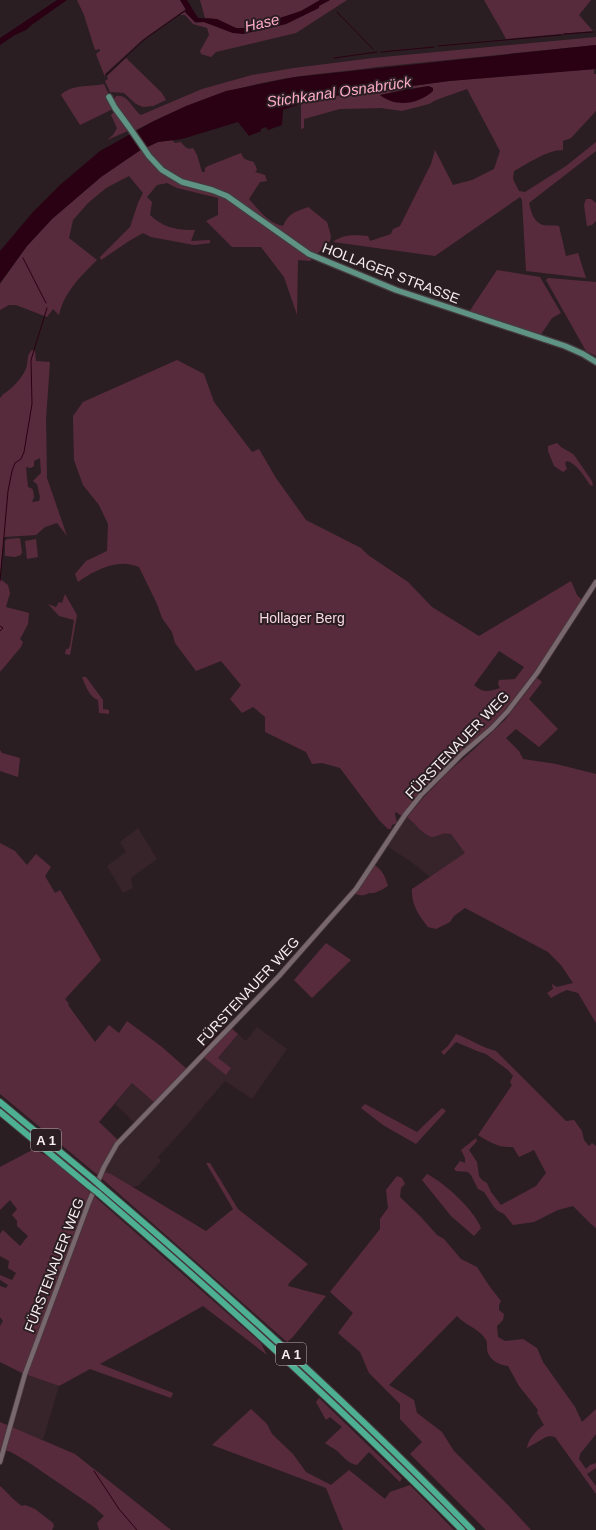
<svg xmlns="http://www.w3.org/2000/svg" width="596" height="1530" viewBox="0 0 596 1530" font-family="Arial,sans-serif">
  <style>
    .built { fill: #37232a }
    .green { fill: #582b3c; fill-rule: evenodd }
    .water { fill: #290113 }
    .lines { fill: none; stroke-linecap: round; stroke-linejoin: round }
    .stream { stroke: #290113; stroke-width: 1 }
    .minor-casing { stroke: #453a3e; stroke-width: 6 }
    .major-casing { stroke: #453a3e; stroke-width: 8 }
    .highway-casing { stroke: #453a3e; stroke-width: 8 }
    .minor { stroke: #78676d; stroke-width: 4.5 }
    .major { stroke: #5f9383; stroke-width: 5.5 }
    .highway { stroke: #4eb092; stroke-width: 6 }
    .highway-bridge-casing { stroke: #453a3e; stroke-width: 8; stroke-linecap: butt }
    .highway-bridge { stroke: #4eb092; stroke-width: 6 }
    .labels { text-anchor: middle; stroke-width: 4; stroke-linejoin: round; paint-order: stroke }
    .shield { fill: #2b1e22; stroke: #baafb2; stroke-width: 1 }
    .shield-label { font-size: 13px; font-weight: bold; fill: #f7edf0 }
    .street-label { font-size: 14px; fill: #f7edf0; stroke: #2b1e22 }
    .park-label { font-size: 14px; fill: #f9d6e1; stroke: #2b1e22 }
    .water-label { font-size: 15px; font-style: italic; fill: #fcaac7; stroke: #2b1e22 }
  </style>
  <rect width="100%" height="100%" fill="#2b1e22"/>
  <g class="built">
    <path d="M405,815L427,836L432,837L445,833L451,834L466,853L430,877L410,861L385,845Z"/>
    <path d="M138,828L157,859L131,878L133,888L123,893L107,866L126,852L120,842Z"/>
    <path d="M257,1027L287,1049L252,1099L225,1081L182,1131L158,1157L161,1161L138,1186L131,1187L111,1174L101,1175L117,1144L136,1124L115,1104L132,1083L156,1104L202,1056L218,1059L238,1034L246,1041Z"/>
    <path d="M25,1374L59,1386L43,1440L9,1427Z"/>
  </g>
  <g class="green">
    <path d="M77,0H180L186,9L142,40L105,74V77L96,54L100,51V49L95,50L84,15Z"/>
    <path d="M200,0H320C313,4 307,8 301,11C288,17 250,30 237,28C225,26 217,17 205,18Z"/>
    <path d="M330,0H347L296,33L216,52L211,57L201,54L200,51L209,35L207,28L193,24L185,15H180L186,11V13L196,23L204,22L233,33L259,31L286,24L318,8L319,6Z"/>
    <path d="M484,0H591L579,15L593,31L506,39C499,25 491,13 484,0Z"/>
    <path d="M596,37V45L377,67C349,71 322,73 295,77C238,85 185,104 134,131L113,101L116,96C128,93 133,110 141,115L202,89L252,75L294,68L373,58Z"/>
    <path d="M126,58L162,93L166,100L153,106L143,107L136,104L124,93L110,92L105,81L108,79L107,76Z"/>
    <path d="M594,69V74H596V111L571,138L563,141V150C547,150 529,163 514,171L513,179L519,191L525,192L566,166L596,142V151L529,203C531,211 533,222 543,225C548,226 554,225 559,226L566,256L578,253L586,278L526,271L522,200L520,197L435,256L333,242C344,234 354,235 368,236L370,241L391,234L393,229L400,226L431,164L435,150L453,185L472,180L494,169L500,151L467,89L436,100L429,104L402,111L381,108L340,109L304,119V128L301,129V100L408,87L405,90L380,95L390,100L429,86L407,89L412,86L449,81Z"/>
    <path d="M104,84L115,108L80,125L61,95C71,84 90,87 104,84Z"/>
    <path d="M114,112L128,131L107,140L113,135L117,128L111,115Z"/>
    <path d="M172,140L175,143L181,142C185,147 187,150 193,148L197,155L202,172H205V168L208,166L241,153C242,155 243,158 245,159C253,163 253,158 257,170L255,172L265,175L267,181L260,182L249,199C259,210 268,223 283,226C289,213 295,212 308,207L327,222L331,236L330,241L310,261L298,260L297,315L284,277L261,247H232L206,221L218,215V198L177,188L167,183L157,185L147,197L152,202L150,215C164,228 176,230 195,230L191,241L210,240V243L194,245L151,237L143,233L129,241L101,260L100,257L130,227L138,203L143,193L129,176L106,188L88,203L73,220L69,238L97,260C81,276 64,292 59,315L53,309L47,317L16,305H9L0,310V284L27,246L52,219L101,177L139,151L158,142Z"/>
    <path d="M586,199H591L596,203V221L592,225L587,226L584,205Z"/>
    <path d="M497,270L540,277L561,313L552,318L540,336L469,312Z"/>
    <path d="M548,278L596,282V356L586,351L546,280Z"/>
    <path d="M32,350L35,351L36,361L50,362L46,419L47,478L67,536L57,523L45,527L36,535L4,537L0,576V397L1,398L2,395C11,390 25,376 27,365C28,359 27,355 32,350ZM40,458L41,473L33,481L37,484L40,497L39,501L32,502L34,497L33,490L31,488L28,487L26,467L31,468L34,466V461Z"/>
    <path d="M177,360L204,374L214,402L252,452L259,449L276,478L306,520L361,548L368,555L408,582L432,607L479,636L571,581L577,595L582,600C553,644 526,691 488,728L489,731L462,754L403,817L396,812L395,814L397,823L392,825L391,829H388L379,820L340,768L322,763L312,764L306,752L265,732V717L253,707L242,713L230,699L241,685L221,661L196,671L175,643L172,632L162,618L157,604L139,567C133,565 126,563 120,564C105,565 89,574 78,582L75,574L86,561L107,551L108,524L99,505L83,485L74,460L73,416L83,402ZM499,651L524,667L515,679L499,680L498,684L500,688C488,692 483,693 474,685Z"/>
    <path d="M557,443C563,450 568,450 574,455L592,481L593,486L590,485C585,477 576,463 567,461L565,463L567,469L563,472L554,466L548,451V446Z"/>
    <path d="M20,538L22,552L21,555L15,557L5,556V541L7,539Z"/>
    <path d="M36,539L38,557L27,559L25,541Z"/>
    <path d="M0,579L8,585L10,593L6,607L29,613L28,624L20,639L23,642L21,647L0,672Z"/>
    <path d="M65,594L77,615L70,655L65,654L66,649H68L70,646L74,620L59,616L48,604L56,607L59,602L62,603Z"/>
    <path d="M82,677H86L103,700V709L109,710V714L99,713L98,700C89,697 85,684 82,677Z"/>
    <path d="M537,678L542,682L529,699L558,729L539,747L516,729L506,738L519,751L523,759L556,764L596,774V1023L578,993L567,990L560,993L551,998L547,993L553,989L552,984L557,987L573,983L561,965L548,952L465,908L454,916L450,922L436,929L428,927C419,915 411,905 412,889L465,853L451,834C441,832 440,836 432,837C427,838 412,821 407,817L422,799L447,773L472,751L505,720Z"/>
    <path d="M0,750L2,753L20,758L18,777L0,771Z"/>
    <path d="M0,843L15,851L27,865L36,854L51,867L45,876L55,893L60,890L101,960L65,999L69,1004L68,1005L95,1042L109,1025L119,1033L127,1021L162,1047L188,1070L156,1104L132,1083L99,1122L120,1142L102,1174L105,1172L111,1174L206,1231L233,1209L206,1163H210L238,1209L308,1264L289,1283L288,1286L326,1296L292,1338L287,1342L100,1177L0,1094Z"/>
    <path d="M373,864C382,869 385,876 388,886C383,889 376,894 369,893C363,897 358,895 352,893Z"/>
    <path d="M326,943L351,960L312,998L294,980Z"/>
    <path d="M230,1027L238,1034L218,1058L231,1068L226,1075L202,1056Z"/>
    <path d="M456,1034C470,1039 482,1048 496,1051L566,1121L574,1120L582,1131L584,1140L589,1146L592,1143L596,1146V1228L591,1224L573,1206L558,1210L534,1222L513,1225L504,1214L498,1211L494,1207L484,1192L478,1189L471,1175L468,1172L456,1171L454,1169L460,1161L465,1163V1158L461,1150L476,1138L477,1141L469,1150L477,1162L479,1176L482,1180L487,1183L491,1192L501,1205L536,1186L546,1173L534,1150L519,1157L513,1147C498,1148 490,1142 478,1135L512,1085L510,1082L513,1076L508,1070L486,1054L477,1051L456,1042L444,1055L441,1052L448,1046Z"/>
    <path d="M365,1104L417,1132L442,1108L446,1111L416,1144L383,1125L361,1108Z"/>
    <path d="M34,1149L52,1159L261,1343L267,1355L203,1306L100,1364L173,1393L171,1398L90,1369L59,1386L22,1373L0,1362V1326L3,1321L0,1317V1286L6,1288L8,1285L0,1280V1275L12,1280L16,1273L8,1268L9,1261L0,1256V1234L3,1230L20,1246L28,1236L17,1226V1221L12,1215L17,1209L10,1200L0,1210V1167Z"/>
    <path d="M427,1174C446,1184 473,1209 481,1228L474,1236L451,1216L422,1180Z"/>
    <path d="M397,1176L402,1178L405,1184L401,1188L400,1197L420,1216L437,1235L444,1239L461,1259L477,1267L490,1287L501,1301L499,1305V1310L504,1314L503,1320L497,1326L498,1337L505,1341L523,1339L537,1348L543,1362L575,1407L582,1422L596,1409V1434L580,1454L579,1459L586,1469L590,1465L596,1463V1468L587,1474L596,1486V1494L555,1437L550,1436L546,1437L527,1448C528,1439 537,1430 544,1425L537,1413L538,1410L519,1386L508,1366C500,1365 491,1361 488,1353C486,1349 488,1344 486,1340C480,1329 465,1325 457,1316L389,1385L414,1400L417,1413L442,1432L454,1451L509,1506L531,1530H486L410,1454L422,1442L400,1419V1404L369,1373L360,1352L338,1333L353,1313L330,1292L380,1229V1219L388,1208L386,1190Z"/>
    <path d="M319,1398L402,1478L400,1482L369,1452L357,1465C347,1463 343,1456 336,1450C333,1448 329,1446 325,1443L342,1427L330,1417L326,1420L316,1402Z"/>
    <path d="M251,1409L267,1424L272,1434L293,1454L306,1472L331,1485L349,1470L385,1499L390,1492L410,1485L454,1530H343L326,1488L212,1445Z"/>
    <path d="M0,1422L75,1454L171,1530H99L97,1523L104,1516L94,1507L28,1462L11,1452L0,1449Z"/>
    <path d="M0,1486C8,1493 13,1500 22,1506L25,1505L35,1509L53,1523L54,1526L52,1530H0Z"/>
  </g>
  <g class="water">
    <path d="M57,0H67L33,24L26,30L15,35L0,45V38Z"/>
    <path d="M180,0H187L198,18L217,19L236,28H244L264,23L301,11L320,0H330L319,6V8L286,24L243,34L233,33L204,22H195L185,12L186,10Z"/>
    <path d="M596,45V69L449,81L412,86L411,88L407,90L429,86L433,88V91C419,104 396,108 380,95L404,90L406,87L301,100L297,105L283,110L282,125L268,130L266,127L261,129V131L249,136L238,122L182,139L158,142L139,151L101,177L52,219L27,246L0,283V251L33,212L60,185L100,151L152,122L186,106L226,91L295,77Z"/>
  </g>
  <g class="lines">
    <g class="stream">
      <path d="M337,12L373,49"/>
      <path d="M564,34L593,32"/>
      <path d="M438,46L561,35"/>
      <path d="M381,52L434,47"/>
      <path d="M334,58L377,52"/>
      <path d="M106,75L145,39L186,10"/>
      <path d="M23,258L46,303"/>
      <path d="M0,581L8,491L12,471L15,463L21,459L24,452L32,404L31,360L47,308"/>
      <path d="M0,626L3,628L0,631"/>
      <path d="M222,1030L228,1025"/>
      <path d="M200,1053L220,1032"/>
      <path d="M94,1471L119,1509L137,1530"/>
    </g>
    <defs>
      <path id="minor" d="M0,1462L25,1374L89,1202L104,1167L117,1144L279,976L331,917L356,889L405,815L421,795L462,754L492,728L508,711L537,673L596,582"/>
      <path id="major" d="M109,97L115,108L129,127L149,156L162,170L182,182L212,190L227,196L309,254L396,290L565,346L583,354L596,362"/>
      <g id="highway">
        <path d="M0,1102L93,1179"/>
        <path d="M0,1112L89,1186"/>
        <path d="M102,1187C230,1296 355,1409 472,1530"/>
        <path d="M98,1193C224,1301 346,1412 462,1530"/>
      </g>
    </defs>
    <use href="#minor" class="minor-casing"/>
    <use href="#major" class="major-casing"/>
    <use href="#highway" class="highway-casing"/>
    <use href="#minor" class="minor"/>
    <use href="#major" class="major"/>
    <use href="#highway" class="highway"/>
    <defs>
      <g id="highway-bridge">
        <path d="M93,1179L102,1187"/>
        <path d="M89,1186L98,1193"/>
      </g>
    </defs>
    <use href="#highway-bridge" class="highway-bridge-casing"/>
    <use href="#highway-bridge" class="highway-bridge"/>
  </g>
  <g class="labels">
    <g class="shield">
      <rect x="31" y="1129" width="30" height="22" rx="3"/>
      <rect x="276" y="1343" width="30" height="22" rx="3"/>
    </g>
    <g class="shield-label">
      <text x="46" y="1145">A 1</text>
      <text x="291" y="1359">A 1</text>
    </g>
    <g class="street-label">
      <text transform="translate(391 273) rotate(21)" y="5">HOLLAGER STRASSE</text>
      <text transform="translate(457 745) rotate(-46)" y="5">FÜRSTENAUER WEG</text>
      <text transform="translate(248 991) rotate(-47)" y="5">FÜRSTENAUER WEG</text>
      <text transform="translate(54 1265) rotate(-69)" y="5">FÜRSTENAUER WEG</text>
    </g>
    <g class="park-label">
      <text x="302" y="623">Hollager Berg</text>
    </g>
    <g class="water-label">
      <text transform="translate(262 23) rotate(-13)" y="5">Hase</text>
      <text transform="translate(339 92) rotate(-8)" y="5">Stichkanal Osnabrück</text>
    </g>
  </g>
</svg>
